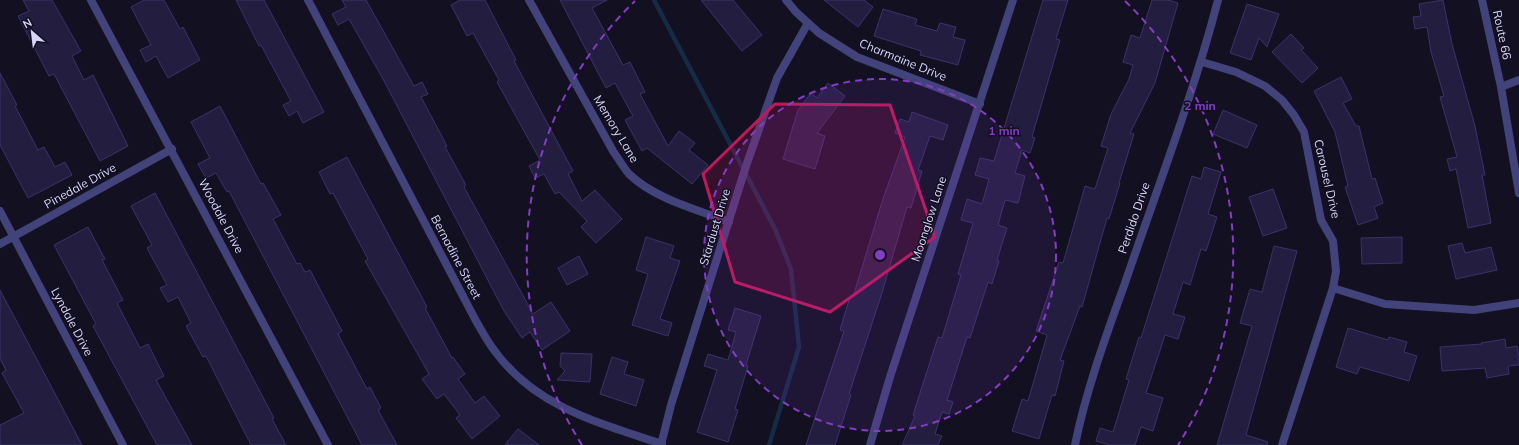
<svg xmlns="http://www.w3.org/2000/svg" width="1519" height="445" viewBox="0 0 1519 445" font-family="Mulish,sans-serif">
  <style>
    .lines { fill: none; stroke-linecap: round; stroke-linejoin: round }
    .stream { stroke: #152b46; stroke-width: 4.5 }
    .building { fill: #231e40; stroke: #3a3369 }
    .street { stroke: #41437a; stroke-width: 8 }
    .marked { fill: #c2185b; fill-opacity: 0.2; stroke: #c2185b; stroke-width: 3; stroke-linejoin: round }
    .ring { fill: none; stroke: #843dc5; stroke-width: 2; stroke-dasharray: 7 5 }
    .labels { text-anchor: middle; stroke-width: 3; stroke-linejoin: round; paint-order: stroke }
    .street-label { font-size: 12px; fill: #d7d5fa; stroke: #121021 }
    .centre { fill: #843dc5; stroke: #121021; stroke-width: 2 }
    .ring-label { font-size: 12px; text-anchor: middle; font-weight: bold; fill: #843dc5; stroke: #121021; stroke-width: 3; stroke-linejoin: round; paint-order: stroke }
  </style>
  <rect width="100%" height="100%" fill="#121021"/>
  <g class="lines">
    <path class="stream" d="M654,0L775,229L791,269L799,347L769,445"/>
  </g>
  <g class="building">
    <path d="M23,0H52L81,51L72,56L84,80L93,75L128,146L100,161L54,74L49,76L18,16L29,11Z"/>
    <path d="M144,0H164L180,29L183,27L200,60L168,78L156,56L146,62L140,50L151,45L131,7Z"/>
    <path d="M236,0H264L324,112L303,123L297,111L289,116L283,105L291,101L261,45L259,46Z"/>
    <path d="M342,0H366L414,86L422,82L428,94L421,97L447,146L445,147L466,185L464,187L533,314L551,302L570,331L542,350L530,332L522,338L504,311L383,79L349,19L338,25L332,14L346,7Z"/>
    <path d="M460,0H485L516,60L514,61L573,171L568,174L582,201L595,190L622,219L596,243L581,227L587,221L559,192L555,194L544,174L535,178L529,166L540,160L497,82L499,80L473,33L467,36L451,5Z"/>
    <path d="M560,0H607L592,8L623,65L630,62L645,92L640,94L668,146L679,131L695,143L689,150L708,165L692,184L647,148L642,151L625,120L633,116L615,83L606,88Z"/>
    <path d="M701,0H733L762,35L742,51Z"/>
    <path d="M824,0H864L873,7L858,27Z"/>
    <path d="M1043,0H1068L1056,39L1060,40L1032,137L1035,138L1030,153L1022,150L1015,173L1025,176L1018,203L1005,200L998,225L1007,228L997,260L999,261L992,284L988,282L970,338L967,337L947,400L953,402L949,414L942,412L935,434L942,436L938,445H902L915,416L913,415L938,337L942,338L961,275L958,274L973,223L961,220L967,199L982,204L989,179L975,175L980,158L994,161Z"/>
    <path d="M1152,0H1168L1178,3L1155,83L1130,133L1134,134L1119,183H1120L1109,219L1107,218L1082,307L1080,306L1060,360L1064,361L1055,396L1052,395L1039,439L1012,431L1022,399L1028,401L1047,335L1036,331L1059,262L1063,263L1085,186L1095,189L1108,148L1101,146L1111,114L1129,79L1133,65L1123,62L1131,35L1140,38Z"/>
    <path d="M1443,0L1452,44L1475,126L1485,175H1482L1491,223L1468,228L1456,169L1450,171L1447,159L1457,157L1440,97L1444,96L1431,52L1427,27L1415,29L1413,17L1421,16L1419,4Z"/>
    <path d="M1247,4L1279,14L1267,47L1259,38L1251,60L1230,53Z"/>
    <path d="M883,9L917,19L915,25L937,31L940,23L956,27L953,37L965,40L958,65L920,55L921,51L874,36Z"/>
    <path d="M1291,34L1304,48L1301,50L1318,68L1302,83L1272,52Z"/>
    <path d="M0,73L17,105L15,106L38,150L44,147L55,167L65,162L72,175L28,198L0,145Z"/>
    <path d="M1341,77L1352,99L1343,103L1356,126H1359L1372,179L1375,178L1383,203L1374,207L1378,218L1358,225L1345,187L1348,186L1335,132L1314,91Z"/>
    <path d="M828,83L845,96L817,133L825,136L815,169L783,159L798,110L811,93L817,98Z"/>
    <path d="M220,106L261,184L263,183L281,215L273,219L297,264L300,263L305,272L310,270L342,331L338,334L367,389L370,387L381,408L378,410L397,445H362L229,191L227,192L216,173L206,178L198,164L210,158L191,122Z"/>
    <path d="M1223,110L1257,125L1247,148L1213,134Z"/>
    <path d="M912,112L948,125L943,140L930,136L918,170L922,171L911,208L907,207L882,293L849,394L851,395L835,445H806L844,331L840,330L850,297H853L881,205L905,137L895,133L900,119L909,122Z"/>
    <path d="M347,157L427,307L425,308L452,358L453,357L465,374L458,379L475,403L484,396L500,416L472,439L456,418L460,415L444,394L437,399L422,379L429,374L365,261L368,259L333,193L330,194L319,172Z"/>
    <path d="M1204,167L1221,172L1208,214L1217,217L1206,251L1201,249L1190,285L1183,282L1173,314L1185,317L1178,339L1165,335L1146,393L1163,398L1153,431L1141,427L1135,445H1110L1096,441L1100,428L1113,432L1129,380L1126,379L1139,337L1141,338L1192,176L1201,179Z"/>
    <path d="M1273,189L1287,228L1263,236L1249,197Z"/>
    <path d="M155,193L274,418L272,419L286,445H251L206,356L203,357L186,326L191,323L178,297L168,302L160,288L167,285L147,248L152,245L131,206Z"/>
    <path d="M88,227L105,259L102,260L123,300L117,303L140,348L148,344L164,376L156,380L192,445H157L93,326L96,324L54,245Z"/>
    <path d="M646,237L674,246L670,258L680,261L660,319L672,323L668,336L632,325L648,274L636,270Z"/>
    <path d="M1402,237V263L1362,264L1361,238Z"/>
    <path d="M1462,243L1465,253L1491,247L1497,270L1456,279L1448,246Z"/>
    <path d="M1274,246L1297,251L1246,435L1268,442L1267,445H1217L1252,326L1240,323L1250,289L1262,292Z"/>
    <path d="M579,256L588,274L567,285L558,268Z"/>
    <path d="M0,290L51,386L82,445H0V425L24,413L2,373L6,370L0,359Z"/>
    <path d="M735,308L761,316L746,365L748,366L735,409L738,410L728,442L697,432L717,370L704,366L708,354L728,360L736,332L728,330Z"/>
    <path d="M1348,328L1388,340L1389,337L1407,342L1404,352L1417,356L1409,381L1360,367L1357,374L1336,367Z"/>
    <path d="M1505,339L1506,348L1517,346L1519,358V365L1508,366L1509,374L1487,378L1485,368L1442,371L1440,347L1482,344L1481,343Z"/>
    <path d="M561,353L592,354L590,382L557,380L565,371L560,366Z"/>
    <path d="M612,357L628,362L624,374L644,380L636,406L600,394Z"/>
    <path d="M518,429L539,445H505Z"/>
  </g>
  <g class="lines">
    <g class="street">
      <path d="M91,0L328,445"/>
      <path d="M308,0L476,321C482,331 487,341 494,350C535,407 599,423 662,444"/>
      <path d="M529,0L613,151C618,158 623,167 629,174C655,199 696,209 729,222"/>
      <path d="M786,0L796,12L819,33L857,57L980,104"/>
      <path d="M1482,0L1501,87L1519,193"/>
      <path d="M1202,62L1236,72L1265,86L1282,100L1294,115L1304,132L1321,220L1333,241L1336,271L1333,288L1282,445"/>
      <path d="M1501,87L1519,80"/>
      <path d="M0,211L123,445"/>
      <path d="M0,244L172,149"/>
      <path d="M1333,288L1385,304L1474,310L1519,303"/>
      <path d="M661,445L671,405L746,166L777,78L808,23"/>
      <path d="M870,445L890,377L1013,0"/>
      <path d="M1075,445C1086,390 1106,336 1125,283C1157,189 1193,96 1218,0"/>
    </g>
  </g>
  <path class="marked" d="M775,104L890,105L935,237L830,312L735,282L703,174Z"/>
  <circle cx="880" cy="255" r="176" fill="#843dc5" fill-opacity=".12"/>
  <g class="ring">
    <circle cx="880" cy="255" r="176"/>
    <path d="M582 445A353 353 0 0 1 635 1M1125 1A353 353 0 0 1 1178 445"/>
  </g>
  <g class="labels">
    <g class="street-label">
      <text transform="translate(1502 35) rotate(78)" y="4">Route 66</text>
      <text transform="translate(903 60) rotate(22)" y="4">Charmaine Drive</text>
      <text transform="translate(616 129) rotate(59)" y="4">Memory Lane</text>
      <text transform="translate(1327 179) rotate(77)" y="4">Carousel Drive</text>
      <text transform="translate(80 186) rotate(-29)" y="4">Pinedale Drive</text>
      <text transform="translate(221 216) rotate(62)" y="4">Woodale Drive</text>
      <text transform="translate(1134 218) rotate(-71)" y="4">Perdido Drive</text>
      <text transform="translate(929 219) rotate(-72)" y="4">Moonglow Lane</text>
      <text transform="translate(715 227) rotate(-73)" y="4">Stardust Drive</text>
      <text transform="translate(456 257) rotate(62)" y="4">Bernadine Street</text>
      <text transform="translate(72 322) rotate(62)" y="4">Lyndale Drive</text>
    </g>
  </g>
  <circle cx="880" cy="255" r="6" class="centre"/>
  <g class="ring-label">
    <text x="1200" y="110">2 min</text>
    <text x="1004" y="135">1 min</text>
  </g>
  <g transform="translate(32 32) rotate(332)" stroke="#121021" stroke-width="3" paint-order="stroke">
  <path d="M0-3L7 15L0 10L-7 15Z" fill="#d7d5fa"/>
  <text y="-6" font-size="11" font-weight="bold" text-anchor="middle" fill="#d7d5fa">N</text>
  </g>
</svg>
